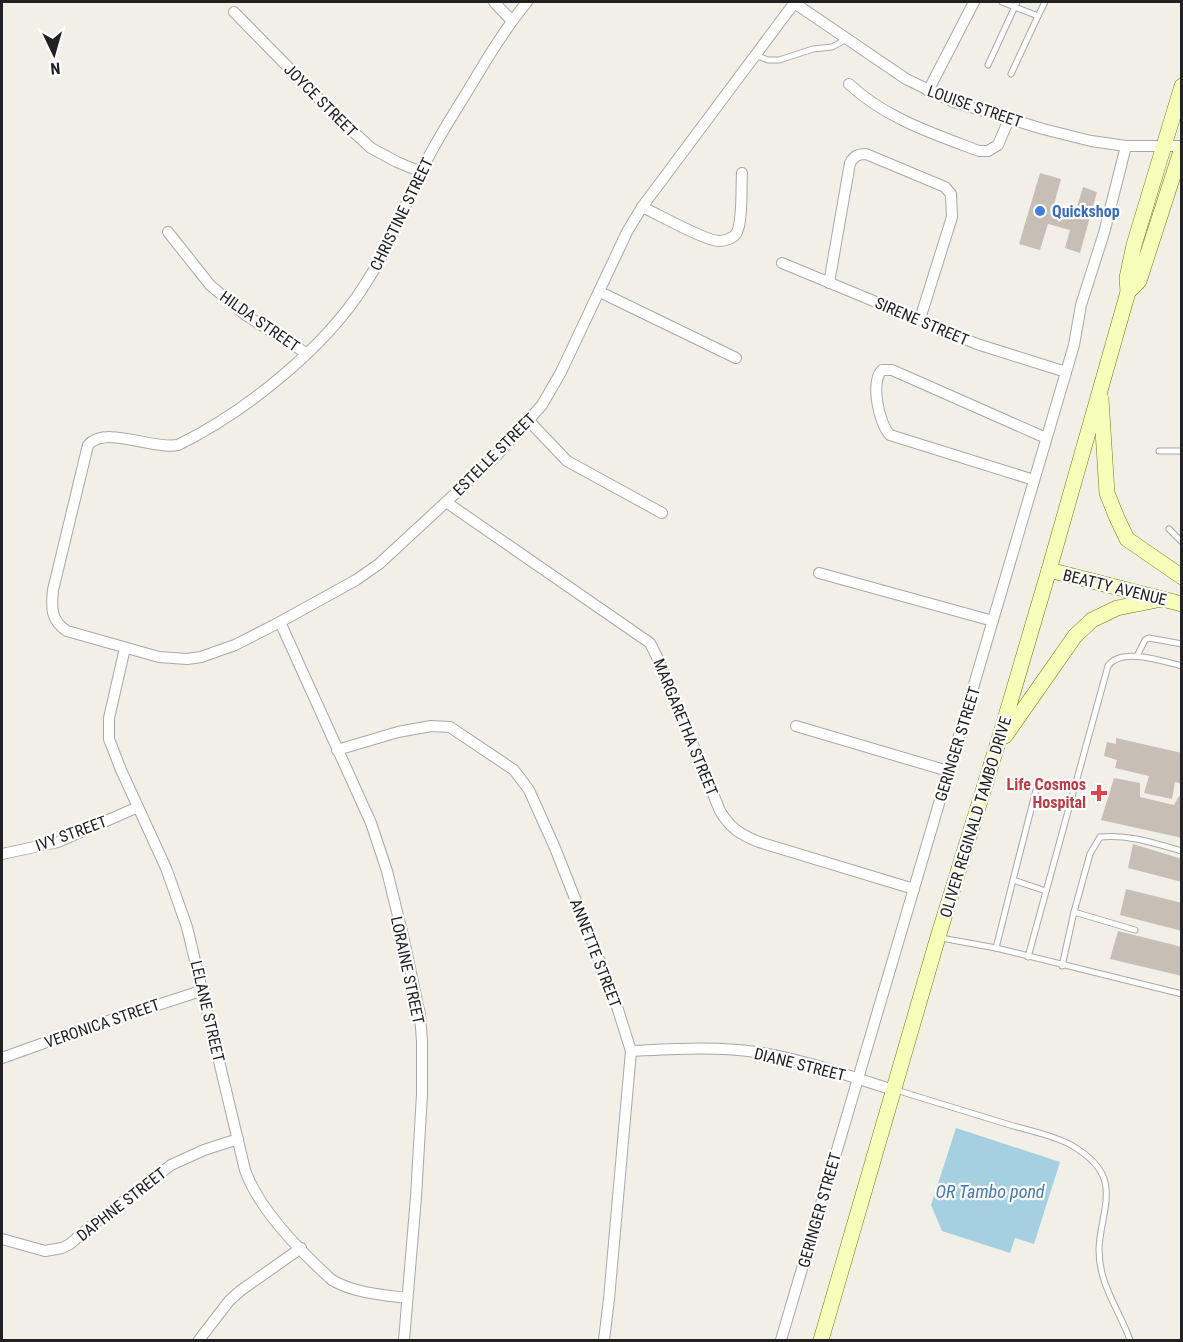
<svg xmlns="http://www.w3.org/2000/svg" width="1183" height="1342" viewBox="0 0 1183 1342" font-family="'Roboto Condensed',sans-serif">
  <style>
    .water { fill: #a5d0e2 }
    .building { fill: #c7beb6 }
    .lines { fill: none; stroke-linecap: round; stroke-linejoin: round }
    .lane-casing { stroke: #a8a8a8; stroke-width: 7 }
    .street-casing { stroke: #a8a8a8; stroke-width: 12 }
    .secondary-casing { stroke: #6a8000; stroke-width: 16 }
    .lane { stroke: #fff; stroke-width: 5 }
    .street { stroke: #fff; stroke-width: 10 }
    .secondary { stroke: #f6feb9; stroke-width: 15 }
    .shop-dot { fill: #3f7fe0; stroke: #fff; stroke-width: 2 }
    .health-dot { fill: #e0444e; stroke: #fff; stroke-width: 2 }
    .labels { text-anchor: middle; stroke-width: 4.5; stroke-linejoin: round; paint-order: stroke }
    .street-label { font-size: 16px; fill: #212121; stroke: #fff }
    .shop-label { font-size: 16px; font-weight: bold; fill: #366cbe; stroke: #fff; text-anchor: start }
    .health-label { font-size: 16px; font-weight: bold; fill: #be3a42; stroke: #fff; text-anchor: end }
    .water-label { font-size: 18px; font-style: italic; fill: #4577b9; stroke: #fff }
  </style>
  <rect width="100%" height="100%" fill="#f2efe7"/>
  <path class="water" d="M956,1128L1060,1162L1034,1244L1015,1238L1010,1253L942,1231L931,1205Z"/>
  <g class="building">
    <path d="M1040,173L1061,179L1054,204L1076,210L1083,187L1097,192L1080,253L1065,248L1070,230L1048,224L1040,250L1019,244Z"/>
    <path d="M1116,738L1182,753V784L1175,782L1172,799L1144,793L1149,776L1115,768L1117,760L1104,756L1107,742L1116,744Z"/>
    <path d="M1114,778L1140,783V797L1174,805L1179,796L1182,797V838L1101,820Z"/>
    <path d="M1133,844L1182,859V882L1128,868Z"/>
    <path d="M1126,889L1182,903V931L1120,915Z"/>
    <path d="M1118,931L1182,947V976L1110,959Z"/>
  </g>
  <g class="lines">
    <defs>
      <g id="lane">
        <path d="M1002,2L1038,16L1045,2"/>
        <path d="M755,55L768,60H779L813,49L832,47L847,39"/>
        <path d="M988,65L1017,2"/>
        <path d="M1011,74L1038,16"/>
        <path d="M1159,451H1182"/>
        <path d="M1169,529L1182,542"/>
        <path d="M1137,656L1145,640L1149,638L1182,644"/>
        <path d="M1037,786L1013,880L1046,891"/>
        <path d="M1074,912L1090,854L1100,837C1128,834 1154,843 1182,851"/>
        <path d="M941,938L996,948L1182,994"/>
        <path d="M996,948L1013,880"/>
        <path d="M1028,957L1108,666C1121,647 1162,661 1182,666"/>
        <path d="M1062,966L1074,912L1135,930"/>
        <path d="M896,1090C934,1102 972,1113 1010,1125C1030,1131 1053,1135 1071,1145C1085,1153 1101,1166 1105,1182C1110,1203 1099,1228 1099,1250C1099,1285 1119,1309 1130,1340"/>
      </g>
      <g id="street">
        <path d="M494,2L512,21"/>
        <path d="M527,2C503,31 484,64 464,97C449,121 433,146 421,172C402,211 388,250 364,286C324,349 245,412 178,445C153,450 106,425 88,445L53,590C51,608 51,621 67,631L159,657L187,659L201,657L235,645L280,622L356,580L379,564L498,454L542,405L561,372L627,232L642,207L795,2"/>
        <path d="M793,2L906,79L954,102L1043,129L1091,141L1126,146H1182"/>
        <path d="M234,12L335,115L371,148L397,162L421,172"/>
        <path d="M849,84C885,118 934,134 979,151H988L998,145L1009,119"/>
        <path d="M928,91L974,2"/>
        <path d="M642,207C658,214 705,241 719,241C725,241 733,238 736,234C743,223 741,187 742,173"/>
        <path d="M168,232L210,285L244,314L306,353"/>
        <path d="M782,263L977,344L1066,372"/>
        <path d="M829,283L850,163C854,156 858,154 866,154L945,187L951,194L952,217L920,319"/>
        <path d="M600,292L736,358"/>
        <path d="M529,421L567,461L662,513"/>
        <path d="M1034,480L890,435C879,424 870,382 882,370H892L1046,438"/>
        <path d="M446,502L650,643L658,659L720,811C730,828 741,835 759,842L914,889"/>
        <path d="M819,573L993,621"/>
        <path d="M280,622L371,823L387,871L403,936L420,1015L422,1041V1094L416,1197L404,1340"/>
        <path d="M125,648L109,718V739L121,770L166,868L187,927L245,1170C259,1210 301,1252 332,1280C354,1293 382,1295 407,1298"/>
        <path d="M796,726L948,771"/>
        <path d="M337,750L398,732L431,726L450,727L514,770L529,790L555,848L614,997L631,1051L609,1299L604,1340"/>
        <path d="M2,854L58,842L138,807"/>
        <path d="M631,1051C673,1049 715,1046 756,1052C803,1059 848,1076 894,1090"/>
        <path d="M2,1058L80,1030L204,990"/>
        <path d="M2,1239L45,1251L62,1248L70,1244L92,1225L171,1165L204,1150L238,1139"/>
        <path d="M199,1340L229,1301L240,1291L301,1248"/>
        <path d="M781,1340L1074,345L1081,305L1104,233L1126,146"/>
      </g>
      <g id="secondary">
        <path d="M1128,292L1139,281L1182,148"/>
        <path d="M1101,399L1107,493L1117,518L1127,539L1182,577"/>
        <path d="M1049,570L1182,604"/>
        <path d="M1005,736L1075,636L1092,620L1117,608L1162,599"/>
        <path d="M821,1340L938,937L1001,733L1049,570L1128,292L1127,278L1134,245L1182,86"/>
      </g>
    </defs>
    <use href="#lane" class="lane-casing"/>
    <use href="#street" class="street-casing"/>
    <use href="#secondary" class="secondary-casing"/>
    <use href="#lane" class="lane"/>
    <use href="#street" class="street"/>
    <use href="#secondary" class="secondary"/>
  </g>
  <circle class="shop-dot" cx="1040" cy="211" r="6"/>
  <path class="health-dot" d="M1096 784h6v6h6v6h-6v6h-6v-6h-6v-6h6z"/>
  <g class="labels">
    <g class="street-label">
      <text transform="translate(321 100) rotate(45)" y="6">JOYCE STREET</text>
      <text transform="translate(975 106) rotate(19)" y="6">LOUISE STREET</text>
      <text transform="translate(401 214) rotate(-64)" y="6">CHRISTINE STREET</text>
      <text transform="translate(260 321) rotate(35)" y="6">HILDA STREET</text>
      <text transform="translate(922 321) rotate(23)" y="6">SIRENE STREET</text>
      <text transform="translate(494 454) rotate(-45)" y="6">ESTELLE STREET</text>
      <text transform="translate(1115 587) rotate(14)" y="6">BEATTY AVENUE</text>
      <text transform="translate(686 727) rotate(68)" y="6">MARGARETHA STREET</text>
      <text transform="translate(957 744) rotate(-73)" y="6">GERINGER STREET</text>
      <text transform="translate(975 817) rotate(-73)" y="6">OLIVER REGINALD TAMBO DRIVE</text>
      <text transform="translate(71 833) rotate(-20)" y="6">IVY STREET</text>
      <text transform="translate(596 953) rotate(69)" y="6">ANNETTE STREET</text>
      <text transform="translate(408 970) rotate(78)" y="6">LORAINE STREET</text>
      <text transform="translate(208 1011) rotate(77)" y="6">LELANE STREET</text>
      <text transform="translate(102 1023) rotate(-19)" y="6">VERONICA STREET</text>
      <text transform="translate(800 1064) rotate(14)" y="6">DIANE STREET</text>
      <text transform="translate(121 1204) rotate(-38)" y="6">DAPHNE STREET</text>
      <text transform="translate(819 1210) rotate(-74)" y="6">GERINGER STREET</text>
    </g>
    <g class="shop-label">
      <text x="1052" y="217">Quickshop</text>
    </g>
    <g class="health-label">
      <text x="1086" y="790">Life Cosmos<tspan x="1086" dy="18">Hospital</tspan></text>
    </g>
    <g class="water-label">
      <text x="990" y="1198">OR Tambo pond</text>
    </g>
  </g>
  <rect width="1183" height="1342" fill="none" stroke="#212121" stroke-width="6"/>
  <g transform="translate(54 54) rotate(175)" stroke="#ffffff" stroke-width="4.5" paint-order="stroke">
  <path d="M0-4.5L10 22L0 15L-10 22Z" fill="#212121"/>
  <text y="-9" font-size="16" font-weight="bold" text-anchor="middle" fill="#212121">N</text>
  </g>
</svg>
